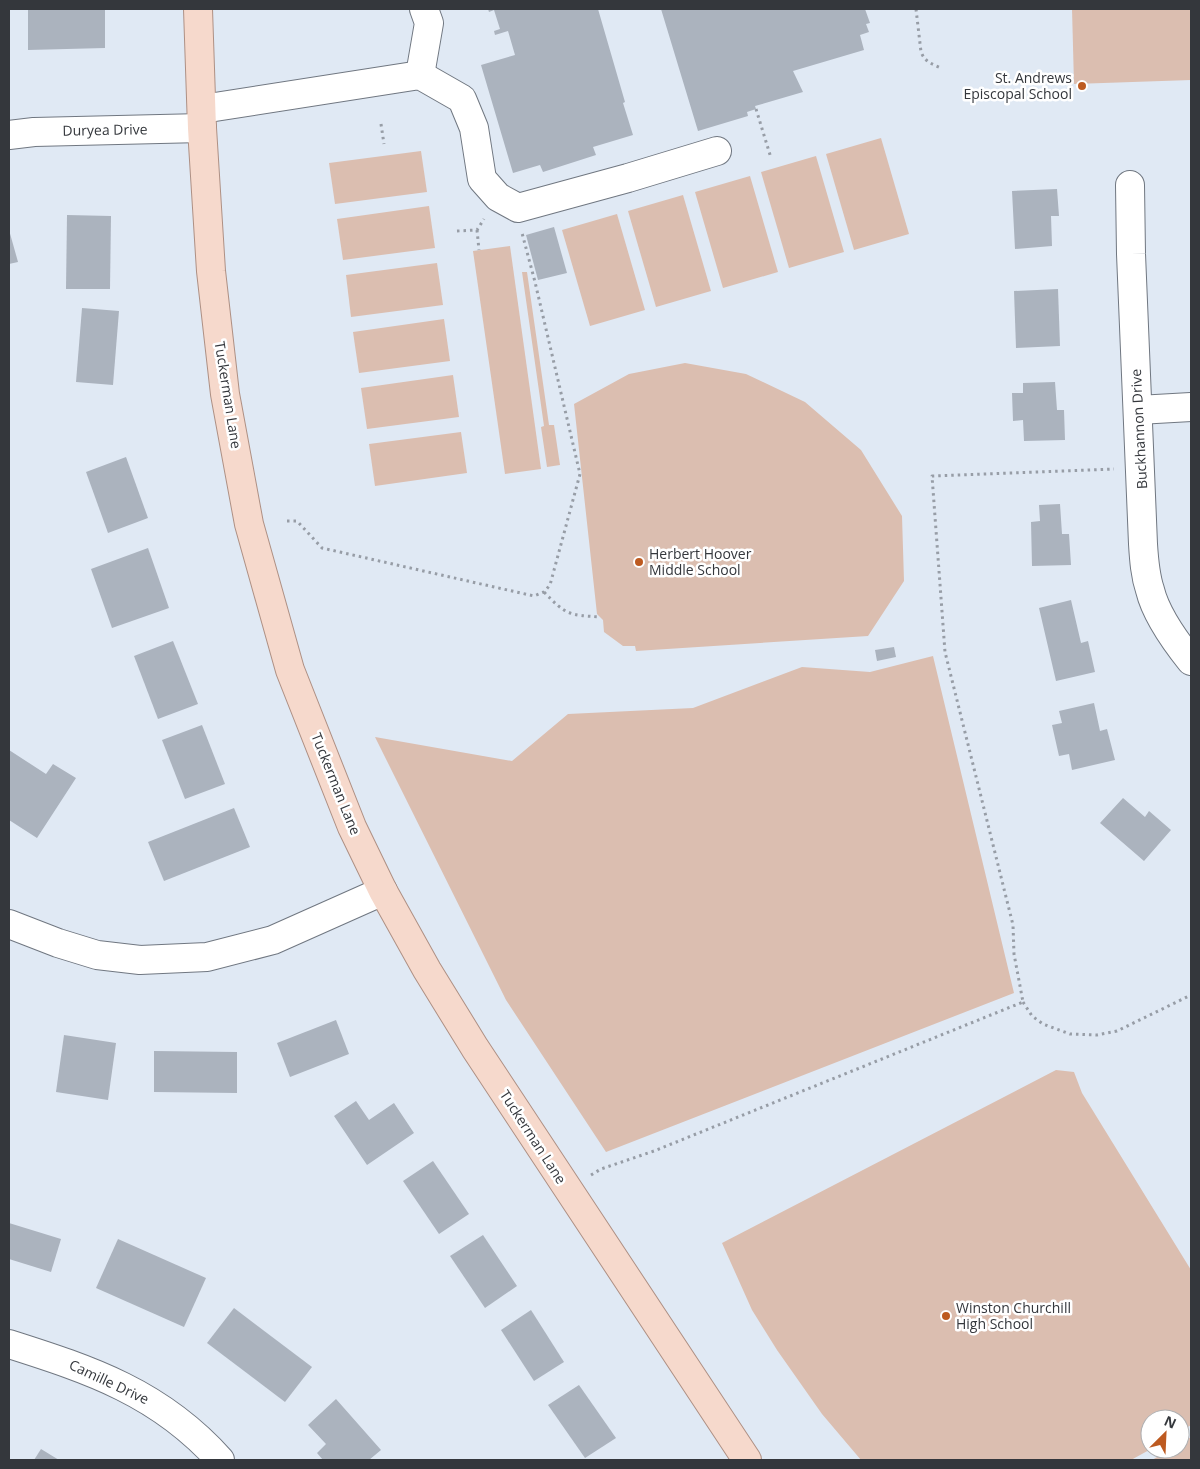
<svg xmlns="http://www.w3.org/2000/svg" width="1200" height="1469" viewBox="0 0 1200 1469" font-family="'Open Sans',sans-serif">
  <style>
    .green { fill: #dbbeb0 }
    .building { fill: #abb3be }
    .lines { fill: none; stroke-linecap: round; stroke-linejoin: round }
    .minor-casing { stroke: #707781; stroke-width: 30 }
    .major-casing { stroke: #ae9084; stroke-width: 30 }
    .path { stroke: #979da6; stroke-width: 3; stroke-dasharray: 2.5 4; stroke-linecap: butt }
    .minor { stroke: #fff; stroke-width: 28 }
    .major { stroke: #f6d9cc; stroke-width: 28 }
    .poi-dot { fill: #bd5a20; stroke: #fff; stroke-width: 2 }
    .labels { text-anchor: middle; stroke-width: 5; stroke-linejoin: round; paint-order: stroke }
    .poi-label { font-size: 14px; fill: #34373c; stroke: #fff; text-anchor: start }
    .street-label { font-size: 14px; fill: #34373c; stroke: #fff }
  </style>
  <rect width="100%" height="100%" fill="#e0e9f4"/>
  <g class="green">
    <path d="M1072,9H1191V80L1074,84Z"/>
    <path d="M881,138L909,234L854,250L826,154Z"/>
    <path d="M421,151L427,192L335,204L329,163Z"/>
    <path d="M816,156L844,252L789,268L761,172Z"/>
    <path d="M750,176L778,272L723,288L695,192Z"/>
    <path d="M683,195L711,291L656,307L628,211Z"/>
    <path d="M429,206L435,248L343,260L337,219Z"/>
    <path d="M617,214L645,310L590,326L562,230Z"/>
    <path d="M510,246L541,469L505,474L473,251Z"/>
    <path d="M437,263L443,305L351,317L346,275Z"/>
    <path d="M522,272H527L549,425H554L560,465L547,467L541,427L544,426Z"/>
    <path d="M444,319L450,361L359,373L353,332Z"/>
    <path d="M685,363L746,374L805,402L861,450L902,516L904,581L868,636L636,651L635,646H623L604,632L603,620L597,614L574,404L629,374Z"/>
    <path d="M453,375L459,417L367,429L361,388Z"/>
    <path d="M461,432L467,473L375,486L369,444Z"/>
    <path d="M933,656L1014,993L606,1152L506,1000L375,737L512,761L568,714L693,708L802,667L870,672Z"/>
    <path d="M1056,1070L1074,1072L1082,1093L1191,1270V1425L1180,1432V1419H1150L1151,1449L1131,1460H861L822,1414L777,1350L752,1310L722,1243Z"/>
    <path d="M1191,1437V1460H1152L1171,1449H1180V1444Z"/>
  </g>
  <g class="building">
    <path d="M28,9H105V48L28,50Z"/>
    <path d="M488,9H598L625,102L623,103L633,135L593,147L596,155L543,172L540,165L513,173L481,65L515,55L508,31L495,35L494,31L500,29L494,10L489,12Z"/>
    <path d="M661,9H865L870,23L866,24L869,32L860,35L864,50L793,71L803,92L755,106L756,109L747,112L748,116L698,131Z"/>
    <path d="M1057,189L1059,216H1051L1052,246L1015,249L1012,191Z"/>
    <path d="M67,215L111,216L110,289H66Z"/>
    <path d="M554,227L567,273L538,280L526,235Z"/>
    <path d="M9,230L18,262L9,264Z"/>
    <path d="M1058,289L1060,346L1016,348L1014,291Z"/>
    <path d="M82,308L119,311L113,385L76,382Z"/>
    <path d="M1055,382L1057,410H1064L1065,440L1024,441L1023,420L1013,421L1012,393H1023V383Z"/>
    <path d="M126,457L148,518L108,533L86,472Z"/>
    <path d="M1060,504L1062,534H1069L1071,565L1032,566L1031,522L1040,521L1039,505Z"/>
    <path d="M148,548L169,608L112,628L91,569Z"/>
    <path d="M1071,600L1081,643L1088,641L1095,672L1056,681L1039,608Z"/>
    <path d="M173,641L198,704L158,719L134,656Z"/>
    <path d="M894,647L896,657L877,661L875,650Z"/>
    <path d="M1094,703L1100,731L1107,729L1115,760L1072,770L1069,754L1059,756L1052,725L1062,723L1059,711Z"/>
    <path d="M202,725L225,784L185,799L162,740Z"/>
    <path d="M9,750L46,774L53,764L76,778L37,838L9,820Z"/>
    <path d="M1123,798L1145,817L1149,811L1171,830L1144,861L1100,823Z"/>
    <path d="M234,808L250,847L164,881L148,842Z"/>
    <path d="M336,1020L349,1054L290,1077L277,1043Z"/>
    <path d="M64,1035L116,1043L108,1100L56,1092Z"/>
    <path d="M154,1051L237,1052V1093L154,1092Z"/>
    <path d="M356,1101L369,1120L394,1103L414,1133L367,1165L334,1116Z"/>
    <path d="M433,1161L469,1214L439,1234L403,1181Z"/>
    <path d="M9,1223L61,1239L51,1272L9,1259Z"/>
    <path d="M483,1235L517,1286L485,1308L450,1256Z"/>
    <path d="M118,1239L206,1278L184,1327L96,1288Z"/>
    <path d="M234,1308L312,1367L285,1402L207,1343Z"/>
    <path d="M531,1310L564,1362L534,1381L501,1330Z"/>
    <path d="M579,1385L616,1438L585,1458L548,1405Z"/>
    <path d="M336,1399L381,1450L369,1460H323L317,1453L326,1444L308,1425Z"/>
    <path d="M41,1449L59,1460H34Z"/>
  </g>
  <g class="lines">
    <defs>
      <g id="minor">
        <path d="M420,75L429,23L424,9"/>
        <path d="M202,109L420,75L462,99L474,128L482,179L498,197L518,208L628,178L717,151"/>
        <path d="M9,135L34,132L202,128"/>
        <path d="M1130,185L1131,254L1143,544C1144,560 1145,575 1150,590C1156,615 1175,641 1191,661"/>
        <path d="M1138,410L1191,407"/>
        <path d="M9,924L58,943L97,955L140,960L207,957L273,940L383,891"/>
        <path d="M9,1344C91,1370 160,1393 220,1460"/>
      </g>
      <path id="major" d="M198,9L202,128L211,271L225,394L249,524L290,670L352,827L383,891L427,970L475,1048L747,1460"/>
    </defs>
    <use href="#minor" class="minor-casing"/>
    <use href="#major" class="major-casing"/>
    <g class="path">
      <path d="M916,9L921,52C925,62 932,64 941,68"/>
      <path d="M756,109L771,158"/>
      <path d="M381,124L384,144"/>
      <path d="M477,230L479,250"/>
      <path d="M457,231L477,230L484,219"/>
      <path d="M287,521H297L322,548L534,596L544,592L550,585L580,474L535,282L522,233"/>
      <path d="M544,592C566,615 569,615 600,617"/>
      <path d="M1023,1002L1032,1016L1043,1024L1070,1034L1097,1035L1117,1031L1191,995"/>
      <path d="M591,1175L601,1169L654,1151L1023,1002L1014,954L1013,925L945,652L932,476L1114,469"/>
    </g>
    <use href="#minor" class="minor"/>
    <use href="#major" class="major"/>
  </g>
  <g class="poi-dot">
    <circle cx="1082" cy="86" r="5"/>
    <circle cx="639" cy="562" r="5"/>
    <circle cx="946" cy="1316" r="5"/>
  </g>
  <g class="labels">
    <g class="poi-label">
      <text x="1072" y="83" text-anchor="end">St. Andrews<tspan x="1072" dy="16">Episcopal School</tspan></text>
      <text x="649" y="559">Herbert Hoover<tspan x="649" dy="16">Middle School</tspan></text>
      <text x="956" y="1313">Winston Churchill<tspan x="956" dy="16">High School</tspan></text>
    </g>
    <g class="street-label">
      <text transform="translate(105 130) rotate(-1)" y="5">Duryea Drive</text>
      <text transform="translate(228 395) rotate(81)" y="5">Tuckerman Lane</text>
      <text transform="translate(1139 429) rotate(-93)" y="5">Buckhannon Drive</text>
      <text transform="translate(336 784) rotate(68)" y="5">Tuckerman Lane</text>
      <text transform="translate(533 1137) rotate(57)" y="5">Tuckerman Lane</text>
      <text transform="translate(109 1382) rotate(25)" y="5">Camille Drive</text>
    </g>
  </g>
  <rect width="1200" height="1469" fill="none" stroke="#34373c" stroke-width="20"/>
  <g transform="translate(1165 1434) rotate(24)"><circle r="24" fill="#ffffff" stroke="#aeafb1"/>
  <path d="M0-4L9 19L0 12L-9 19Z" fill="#bd5a20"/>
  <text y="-8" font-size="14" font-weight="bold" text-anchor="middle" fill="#34373c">N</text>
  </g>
</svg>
